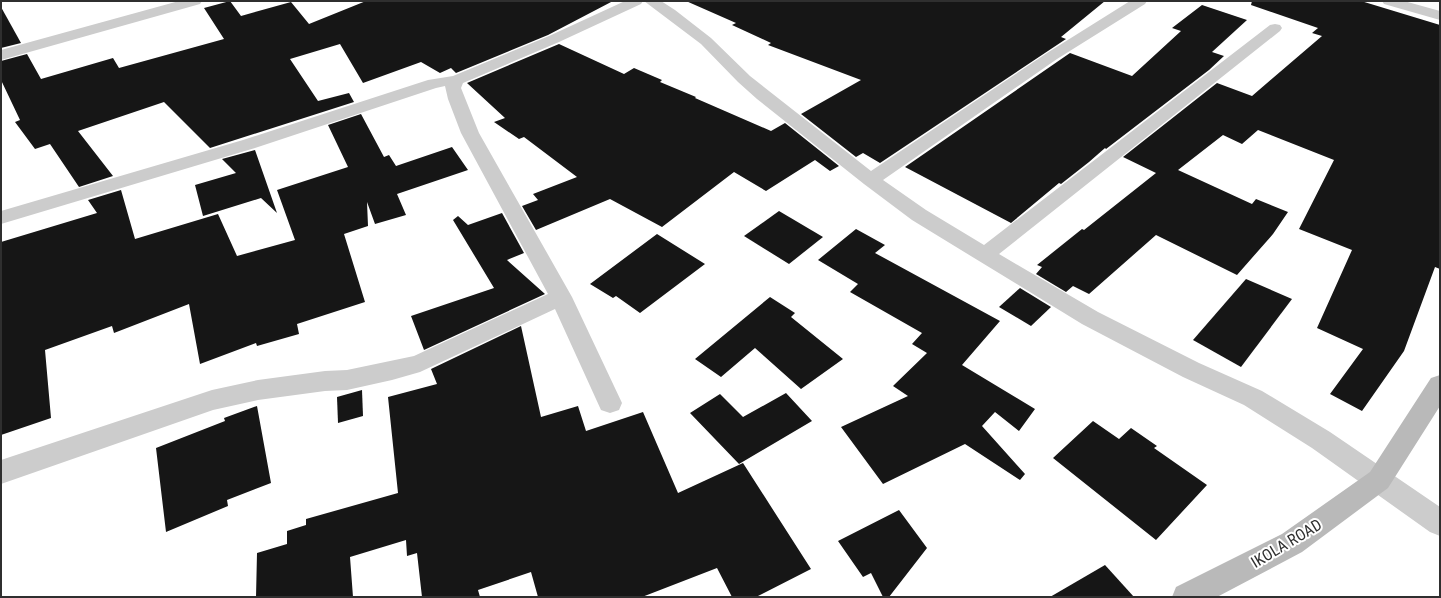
<svg xmlns="http://www.w3.org/2000/svg" width="1441" height="598" viewBox="0 0 1441 598" font-family="'Roboto Condensed',sans-serif">
  <style>
    .building { fill: #161616 }
    .lines { fill: none; stroke-linecap: round; stroke-linejoin: round }
    .street { fill: #ccc; fill-rule: evenodd }
    .secondary { fill: #b9b9b9; fill-rule: evenodd }
    .labels { text-anchor: middle; stroke-width: 4; stroke-linejoin: round; paint-order: stroke }
    .near-street-label { font-size: 16px; fill: #2f2f2f; stroke: #fff }
  </style>
  <rect width="100%" height="100%" fill="#fff"/>
  <g class="building">
    <path d="M230,1L241,16L291,2L309,24L366,1H613L548,35L456,73L451,68L440,73L421,62L363,83L340,44L290,59L318,101L349,93L354,102L210,148L164,102L78,131L113,176L79,187L50,144L35,149L15,122L20,120L1,80V61L27,54L41,79L113,58L119,68L224,39L204,8Z"/>
    <path d="M686,1H1105L1061,37L1066,39L880,163L863,153L856,157L801,114L861,80L768,45L771,43L732,25L736,23Z"/>
    <path d="M1252,1H1361L1440,25V269L1435,267L1404,351L1362,411L1330,394L1363,349L1317,328L1352,250L1299,229L1334,160L1258,130L1242,144L1223,135L1178,170L1252,204L1256,199L1288,212L1273,234L1237,275L1156,235L1089,294L1073,286L1066,292L1036,274L1042,267L1037,265L1082,229L1084,230L1156,173L1123,157L1217,83L1252,96L1322,36L1312,33L1318,28L1251,5Z"/>
    <path d="M1202,5L1247,20L1212,52L1224,56L1209,70L1106,149L1105,148L1089,162L1061,184L1059,183L1011,223L905,167L1070,53L1132,76L1181,31L1172,28Z"/>
    <path d="M1,7L21,43L1,48Z"/>
    <path d="M559,44L624,74L634,68L662,80L660,82L696,97L695,98L771,131L785,123L839,166L830,171L815,160L766,191L734,172L662,227L610,199L536,230L522,206L538,200L533,194L577,177L524,137L519,139L494,122L505,118L467,83Z"/>
    <path d="M361,114L384,157L389,155L396,166L452,147L468,170L397,194L406,215L375,224L367,202L368,226L344,234L365,302L297,324L299,334L257,346L256,343L200,364L189,304L114,333L112,326L45,350L51,418L1,435V242L97,213L88,200L121,190L135,239L218,214L237,256L295,240L277,190L348,167L328,125Z"/>
    <path d="M255,150L277,213L261,198L203,216L195,185L236,173L222,159Z"/>
    <path d="M779,211L823,237L789,264L744,236Z"/>
    <path d="M502,213L524,253L507,260L545,294L424,350L411,316L494,288L453,220L458,216L468,225Z"/>
    <path d="M856,229L885,245L875,253L1000,321L962,365L1035,409L1019,431L995,412L982,426L1025,474L1020,480L965,444L883,484L841,427L908,396L893,386L927,353L912,344L922,333L850,292L858,284L818,260Z"/>
    <path d="M657,234L705,264L640,313L616,296L613,298L590,284Z"/>
    <path d="M1246,279L1292,299L1241,367L1193,340Z"/>
    <path d="M1020,288L1051,307L1031,326L999,307Z"/>
    <path d="M770,297L795,313L791,317L843,359L801,389L755,348L721,377L695,359Z"/>
    <path d="M521,326L541,417L578,406L586,431L643,412L678,493L743,463L811,569L756,597H732L717,568L642,597H538L531,572L478,590L480,597H422L417,553L407,556L406,540L350,557L353,597H256L257,553L287,544V531L306,525V519L398,493L388,397L437,384L431,369Z"/>
    <path d="M362,390L363,416L338,423L337,397Z"/>
    <path d="M786,393L812,421L739,464L690,413L720,394L743,417Z"/>
    <path d="M257,406L271,483L227,500L228,506L166,532L156,448L225,421L224,418Z"/>
    <path d="M1093,421L1119,439L1131,428L1157,446L1154,448L1207,485L1156,540L1053,458Z"/>
    <path d="M899,510L927,548L889,597H883L871,573L863,577L838,541Z"/>
    <path d="M1105,565L1134,597H1050Z"/>
  </g>
  <g class="lines">
    <g class="street">
      <path d="M179,1H202L200,4L1,60V50Z"/>
      <path d="M625,1H643L641,4L559,42L463,83L461,88L479,133L572,297L622,403L619,410L610,413L601,410L555,309L420,372L392,380L347,390L325,391L258,400L213,410L1,484V460L212,390L258,380L325,371L347,370L414,356L548,294L461,133L448,99L445,86L436,88L255,148L1,224V211L243,140L428,80L453,76L549,36Z"/>
      <path d="M644,1H661L675,10L711,38L750,76L769,91L871,171L1047,53L1130,1H1147L1145,4L1057,59L883,180L926,210L984,245L1270,25L1275,24L1280,25L1282,28L1280,31L999,254L1098,312L1199,363L1262,391L1330,432L1440,507V536L1430,532L1312,448L1244,405L1183,377L1082,324L912,220L864,184L757,99L738,82L701,44Z"/>
      <path d="M1382,1H1404L1440,11V20L1384,4Z"/>
    </g>
    <path class="secondary" d="M1440,375V406L1388,488L1302,552L1217,597H1172L1176,587L1282,534L1370,472L1431,378Z"/>
  </g>
  <g class="labels">
    <g class="near-street-label">
      <text transform="translate(1286 543) rotate(-31)" y="6">IKOLA ROAD</text>
    </g>
  </g>
  <rect width="1441" height="598" fill="none" stroke="#2f2f2f" stroke-width="4"/>
</svg>
